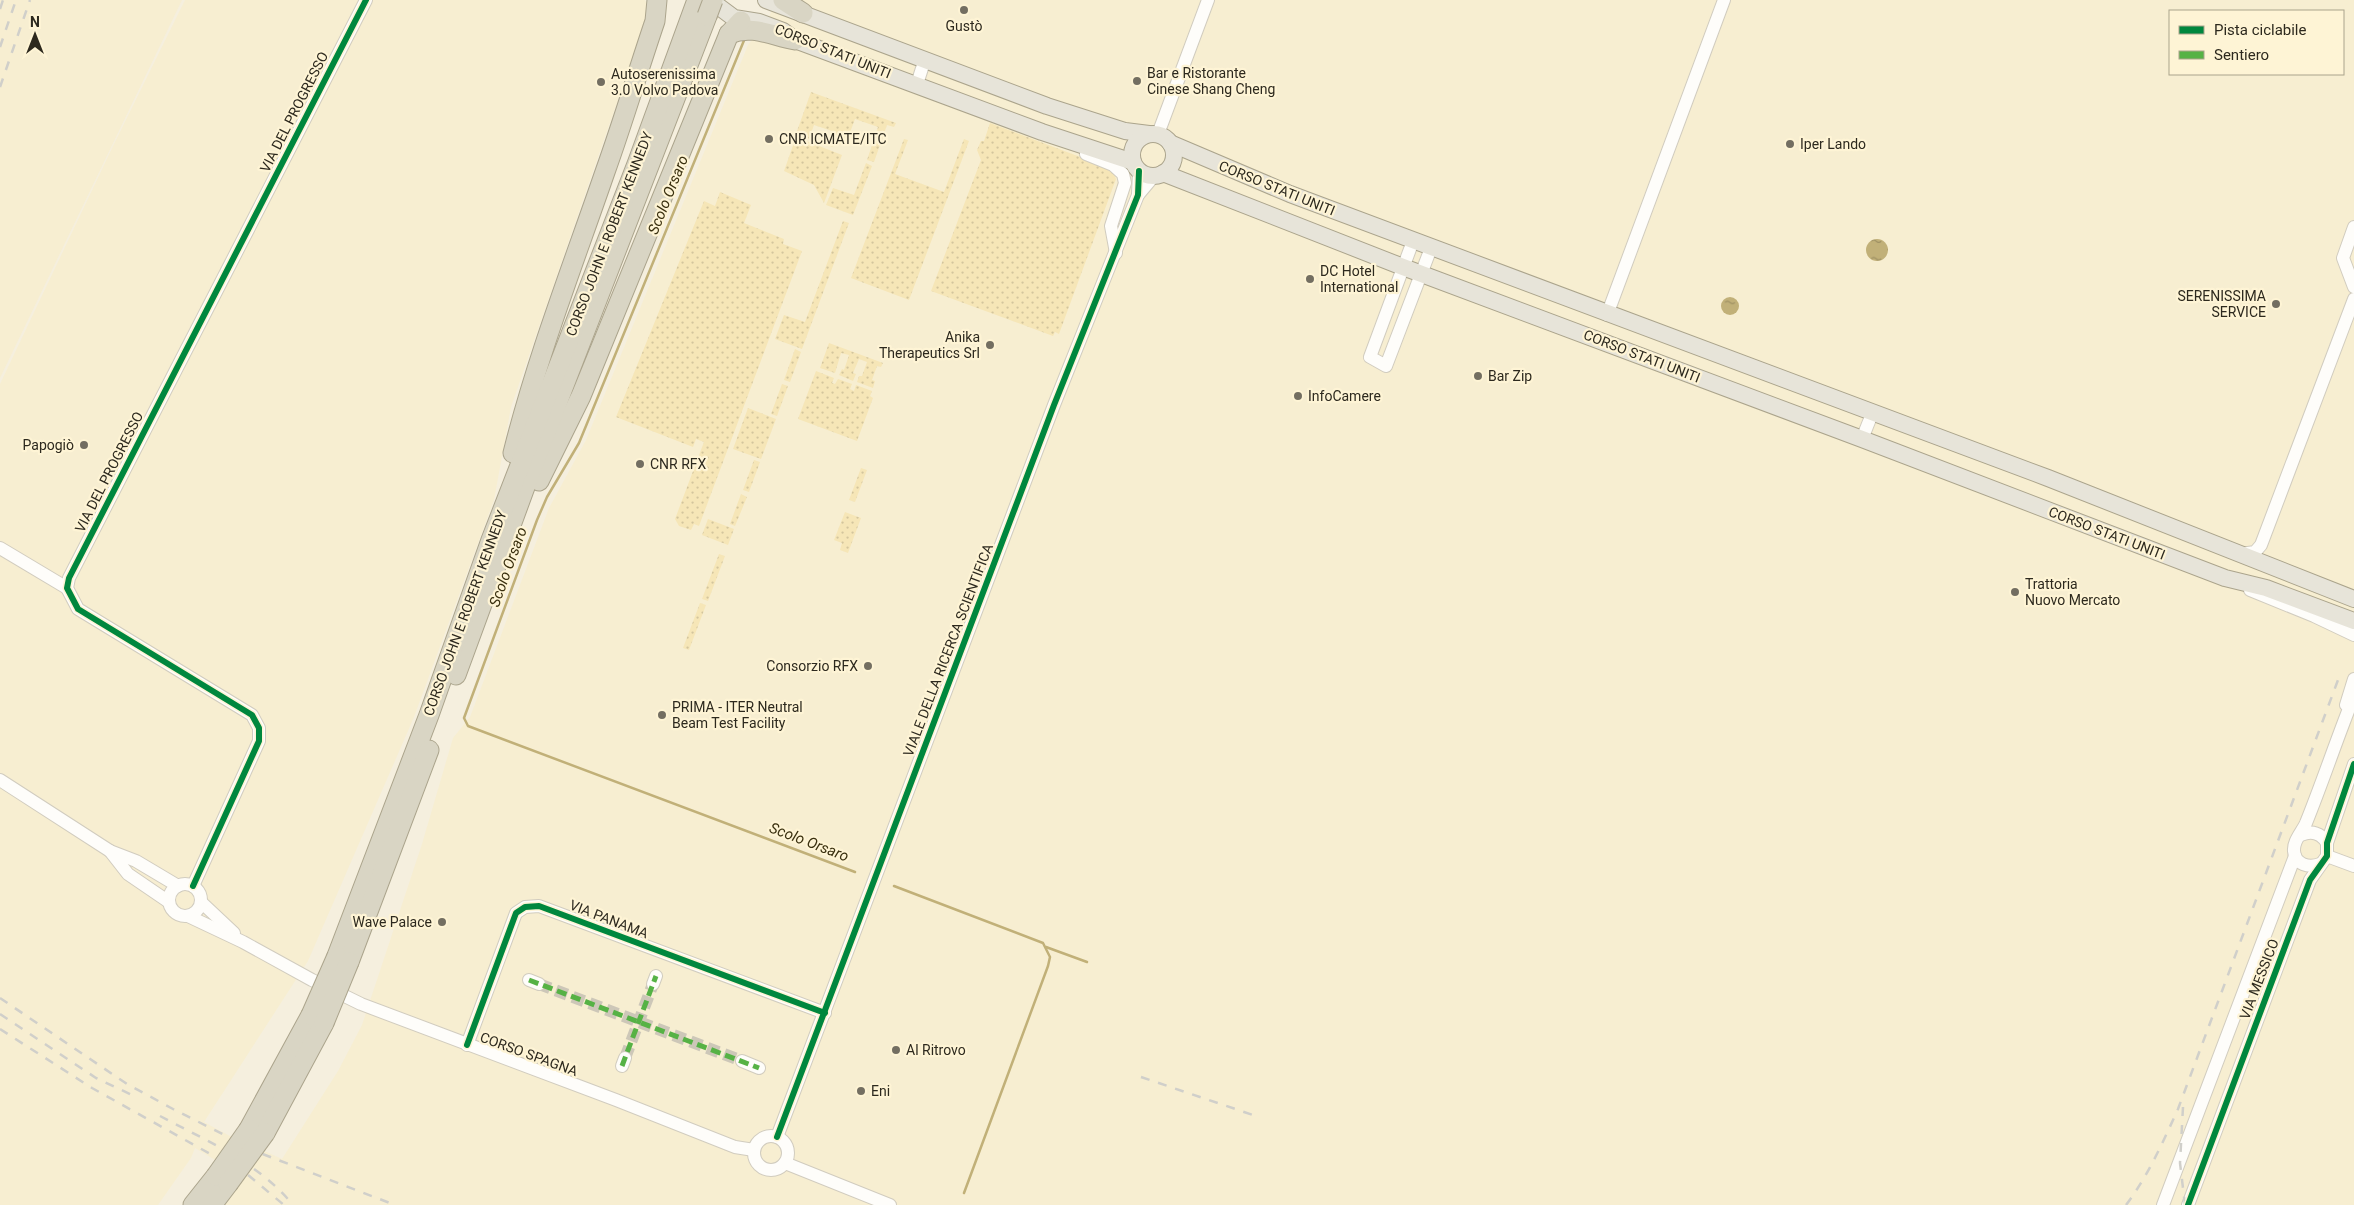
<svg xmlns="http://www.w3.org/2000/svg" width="2354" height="1205" viewBox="0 0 2354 1205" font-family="Roboto,sans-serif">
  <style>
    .built { fill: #f7eed1; fill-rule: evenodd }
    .grass { fill: url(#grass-dots) }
    .water { fill: url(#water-ripples) }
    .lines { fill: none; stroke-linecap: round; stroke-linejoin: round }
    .stream { stroke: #c1b078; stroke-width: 2.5 }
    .minor-tunnel { stroke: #cdc7b8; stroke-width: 12; stroke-dasharray: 12 6; stroke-linecap: butt }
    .minor-casing { stroke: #d1ccbf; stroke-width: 14 }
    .major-casing { stroke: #aba48c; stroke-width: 18 }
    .highway-casing { stroke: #aba48c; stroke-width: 21 }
    .minor { stroke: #fefdfa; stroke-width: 12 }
    .major { stroke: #e7e4d9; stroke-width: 16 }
    .highway { stroke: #d9d5c4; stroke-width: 19 }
    .rail { stroke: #d0cfca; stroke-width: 2.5; stroke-dasharray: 9 9; stroke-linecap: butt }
    .highway-bridge-casing { stroke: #aba48c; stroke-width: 21; stroke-linecap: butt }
    .highway-bridge { stroke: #d9d5c4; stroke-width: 19 }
    .quiet { stroke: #56b245; stroke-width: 5; stroke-dasharray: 10 5; stroke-linecap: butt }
    .cycleway-casing { stroke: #fef4d5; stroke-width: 9 }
    .cycleway { stroke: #00873e; stroke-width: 6 }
    .poi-dot { fill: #736e61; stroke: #fef4d5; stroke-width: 2 }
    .labels { text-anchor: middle; stroke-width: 4.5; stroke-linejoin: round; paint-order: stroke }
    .poi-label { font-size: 14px; fill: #2d291e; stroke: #fef4d5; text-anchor: start }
    .street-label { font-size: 14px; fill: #2d291e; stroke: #fef4d5 }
    .water-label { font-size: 15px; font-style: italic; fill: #3a300f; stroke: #fef4d5 }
  </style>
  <defs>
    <pattern id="grass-dots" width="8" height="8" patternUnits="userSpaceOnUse" patternTransform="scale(1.25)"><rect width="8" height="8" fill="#f6e6b7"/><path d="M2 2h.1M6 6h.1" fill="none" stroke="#d3c59d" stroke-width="1.8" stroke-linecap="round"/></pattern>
    <pattern id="water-ripples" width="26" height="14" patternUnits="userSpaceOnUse" patternTransform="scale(1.25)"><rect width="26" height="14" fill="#c1b078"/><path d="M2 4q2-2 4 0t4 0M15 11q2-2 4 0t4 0" fill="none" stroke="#9d8f62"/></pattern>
  </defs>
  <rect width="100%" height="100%" fill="#f5efde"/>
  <g class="built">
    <path d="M0,0H182L0,378Z"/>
    <path d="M185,0H645L650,8L511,407L494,500L414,717L308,961L204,1122L228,1135L282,1159L338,1071L362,1025L422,844L453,738L470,717L549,508L586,440L748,45L770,15L774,0H2354V1205H215L237,1173L195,1148L191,1158L158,1205H0V384L113,146ZM2170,11H2343V74H2170Z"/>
  </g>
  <g class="grass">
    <path d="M811,92L896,123L894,127L887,125L874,162L867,160L878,127L855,119L845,146L835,142L833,147L827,145L832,131L814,125L809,139L797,131Z"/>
    <path d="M990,123L1112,169L1116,179L1059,334L1055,332L1053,336L931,291L981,160L977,150L981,141H984Z"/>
    <path d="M796,137L842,155L824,203L814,185L784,171Z"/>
    <path d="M904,139L908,140L895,174L944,192L964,139L969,141L909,300L851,278Z"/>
    <path d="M866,163L872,166L853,215L826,205L833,188L854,195Z"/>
    <path d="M720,192L751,205L744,223L784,239L783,244L802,251L699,526L694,524L691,530L679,526L675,519L704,442L696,439L693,447L616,417L704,201L715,206Z"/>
    <path d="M843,221L849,223L802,349L775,339L784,315L805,322Z"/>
    <path d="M829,343L883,363L881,367L877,366L872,380L875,381L873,388L857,382L859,376H862L867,362L859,359L853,373L856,374L853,381L839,375L842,369L844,370L849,355L841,353L835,373L820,368Z"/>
    <path d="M795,349L801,352L790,382L784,380Z"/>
    <path d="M816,371L834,378L832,383L835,384L838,379L852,384L850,389L854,391L856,385L872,391L870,396L873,398L857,441L798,419Z"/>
    <path d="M782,384L788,386L777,416L771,414Z"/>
    <path d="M748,408L776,419L761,459L733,449Z"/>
    <path d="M754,460L760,462L749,492L743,490Z"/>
    <path d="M861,468L867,470L855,502L849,500Z"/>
    <path d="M741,494L747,497L735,526L730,524Z"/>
    <path d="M845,512L861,518L848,553L840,550L842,543L834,540Z"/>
    <path d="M708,519L734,529L728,545L702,535Z"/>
    <path d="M719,554L725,556L708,601L702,599Z"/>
    <path d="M700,603L706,605L689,650L683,648Z"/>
  </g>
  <g class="water">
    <circle cx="1877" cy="250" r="11"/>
    <circle cx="1730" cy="306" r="9"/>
  </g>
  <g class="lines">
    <g class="stream">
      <path d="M745,38L579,443L547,497L537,520L464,718L468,726L855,872"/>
      <path d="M894,886L1043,943L1050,957L1048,966L964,1193"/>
      <path d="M1046,947L1087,962"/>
    </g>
    <g class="minor-tunnel">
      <path d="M539,984L742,1061"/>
      <path d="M625,1058L653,984"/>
    </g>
    <defs>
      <g id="minor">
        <path d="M917,84L925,59"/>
        <path d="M1158,134L1208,0"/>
        <path d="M1086,154L1113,165L1123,174L1125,183L1111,226L1116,253"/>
        <path d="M1138,195L1154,176"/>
        <path d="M2354,227L2343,258L2354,287"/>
        <path d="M1413,241L1370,357L1386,366L1431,248"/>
        <path d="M1607,315L1724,0"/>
        <path d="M1862,439L1872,414"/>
        <path d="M0,548L67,588"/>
        <path d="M2241,554L2255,552L2261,545L2354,299"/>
        <path d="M2250,590L2314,616L2354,635"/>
        <path d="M2346,705L2354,679"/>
        <path d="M0,780L110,851L136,861L178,886"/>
        <path d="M2301,835C2312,830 2321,833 2327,843"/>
        <path d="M110,851L128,874L169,902"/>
        <path d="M2327,856L2354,866"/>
        <path d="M2320,864C2309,868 2295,865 2294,851C2293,841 2302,832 2306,823C2323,781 2337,738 2354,696"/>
        <circle cx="185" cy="900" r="16"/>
        <path d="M193,886L259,741V728L252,715L78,609L67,588L69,578L366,0"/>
        <path d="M201,902L234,933"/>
        <path d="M188,916L243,942L312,980L361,1004L616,1100L735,1147L754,1150"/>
        <path d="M529,980L539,984"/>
        <path d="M653,984L656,976"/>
        <path d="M467,1045L516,913L525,907L539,906L825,1013"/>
        <path d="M742,1061L759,1068"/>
        <path d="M622,1066L625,1058"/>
        <circle cx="771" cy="1153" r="17"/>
        <path d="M777,1137L1054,405L1138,195L1139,171"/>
        <path d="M785,1163L890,1205"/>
        <path d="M2163,1205L2295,856"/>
        <path d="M2188,1205L2310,880L2327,856V843L2354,764"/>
      </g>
      <g id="major">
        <path d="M701,0L718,6L734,18L759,22L783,31L795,40L1042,132L1133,162"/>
        <path d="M766,0L1047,106L1125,131L1149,134"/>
        <circle cx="1153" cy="155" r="21"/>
        <path d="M1170,143L1290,194L2048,478L2354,599"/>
        <path d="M1163,173L1403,267L1862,439L2225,578L2266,588L2354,621"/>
      </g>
      <g id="highway">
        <path d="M783,0L803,13"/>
        <path d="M729,34C752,24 772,36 795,40"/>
        <path d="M513,453C537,357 573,265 605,172C623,122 638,71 655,21L657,0"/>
        <path d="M539,481L581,396L729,34L741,21"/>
        <path d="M456,675L532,468L707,16"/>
        <path d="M337,956L429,715L491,540L637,164L697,0"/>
        <path d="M349,962L429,750"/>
        <path d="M249,1129L311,1015"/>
        <path d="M265,1133L324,1023"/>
        <path d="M193,1205L216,1176"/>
        <path d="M212,1205L228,1184"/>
      </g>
    </defs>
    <use href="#minor" class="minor-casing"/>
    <use href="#major" class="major-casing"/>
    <use href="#highway" class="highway-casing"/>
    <use href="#minor" class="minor"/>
    <use href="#major" class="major"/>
    <use href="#highway" class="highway"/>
    <g class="rail">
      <path d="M0,9L3,0"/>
      <path d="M0,47L16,0"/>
      <path d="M0,87L30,0"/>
      <path d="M0,998L127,1084L173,1109L260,1153L395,1205"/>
      <path d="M0,1014L96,1078L132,1095"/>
      <path d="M0,1029L92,1088L248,1175L284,1205"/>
      <path d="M1141,1077L1253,1115"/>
      <path d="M2183,1107L2180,1163L2185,1205"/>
      <path d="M160,1116C207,1141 259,1163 293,1205"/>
      <path d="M2126,1205C2148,1176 2163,1142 2178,1109L2338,680"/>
    </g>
    <defs>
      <g id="highway-bridge">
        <path d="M707,16L713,0"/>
        <path d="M311,1015L337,956"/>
        <path d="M324,1023L349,962"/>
        <path d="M216,1176L249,1129"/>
        <path d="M228,1184L265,1133"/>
      </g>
    </defs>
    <use href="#highway-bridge" class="highway-bridge-casing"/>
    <use href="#highway-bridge" class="highway-bridge"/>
    <g class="quiet">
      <path d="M529,980L759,1068"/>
      <path d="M622,1066L656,976"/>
    </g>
    <defs>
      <g id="cycleway">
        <path d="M193,886L259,741V728L252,715L78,609L67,588L69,578L366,0"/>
        <path d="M467,1045L516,913L525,907L539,906L825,1013"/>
        <path d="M777,1137L1054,405L1138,195L1139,171"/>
        <path d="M2188,1205L2310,880L2327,856V843L2354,764"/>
      </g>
    </defs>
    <use href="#cycleway" class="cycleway-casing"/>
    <use href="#cycleway" class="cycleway"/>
  </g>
  <g class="poi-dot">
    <circle cx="964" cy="10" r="5"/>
    <circle cx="1137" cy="81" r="5"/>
    <circle cx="601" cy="82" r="5"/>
    <circle cx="769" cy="139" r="5"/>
    <circle cx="1790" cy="144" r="5"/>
    <circle cx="1310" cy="279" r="5"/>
    <circle cx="2276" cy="304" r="5"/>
    <circle cx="990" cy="345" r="5"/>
    <circle cx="1478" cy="376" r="5"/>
    <circle cx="1298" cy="396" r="5"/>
    <circle cx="84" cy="445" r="5"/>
    <circle cx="640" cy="464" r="5"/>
    <circle cx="2015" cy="592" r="5"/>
    <circle cx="868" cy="666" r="5"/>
    <circle cx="662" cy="715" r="5"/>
    <circle cx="442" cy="922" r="5"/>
    <circle cx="896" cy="1050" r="5"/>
    <circle cx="861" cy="1091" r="5"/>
  </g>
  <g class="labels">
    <g class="poi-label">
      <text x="964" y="31" text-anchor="middle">Gustò</text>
      <text x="1147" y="78">Bar e Ristorante<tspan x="1147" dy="16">Cinese Shang Cheng</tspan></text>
      <text x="611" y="79">Autoserenissima<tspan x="611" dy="16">3.0 Volvo Padova</tspan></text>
      <text x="779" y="144">CNR ICMATE/ITC</text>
      <text x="1800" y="149">Iper Lando</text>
      <text x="1320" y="276">DC Hotel<tspan x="1320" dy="16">International</tspan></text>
      <text x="2266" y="301" text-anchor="end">SERENISSIMA<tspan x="2266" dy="16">SERVICE</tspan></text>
      <text x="980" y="342" text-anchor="end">Anika<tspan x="980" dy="16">Therapeutics Srl</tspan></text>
      <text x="1488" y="381">Bar Zip</text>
      <text x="1308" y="401">InfoCamere</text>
      <text x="74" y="450" text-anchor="end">Papogiò</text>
      <text x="650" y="469">CNR RFX</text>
      <text x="2025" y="589">Trattoria<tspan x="2025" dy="16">Nuovo Mercato</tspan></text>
      <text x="858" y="671" text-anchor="end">Consorzio RFX</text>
      <text x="672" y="712">PRIMA - ITER Neutral<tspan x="672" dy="16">Beam Test Facility</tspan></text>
      <text x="432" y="927" text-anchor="end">Wave Palace</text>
      <text x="906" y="1055">Al Ritrovo</text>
      <text x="871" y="1096">Eni</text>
    </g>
    <g class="street-label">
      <text transform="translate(833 51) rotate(22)" y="5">CORSO STATI UNITI</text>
      <text transform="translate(294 112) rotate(-63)" y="5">VIA DEL PROGRESSO</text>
      <text transform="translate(1277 188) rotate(22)" y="5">CORSO STATI UNITI</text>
      <text transform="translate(609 234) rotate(-69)" y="5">CORSO JOHN E ROBERT KENNEDY</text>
      <text transform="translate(1642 356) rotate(21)" y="5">CORSO STATI UNITI</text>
      <text transform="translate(109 472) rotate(-63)" y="5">VIA DEL PROGRESSO</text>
      <text transform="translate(2107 533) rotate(21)" y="5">CORSO STATI UNITI</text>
      <text transform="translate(465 613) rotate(-70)" y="5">CORSO JOHN E ROBERT KENNEDY</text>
      <text transform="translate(948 650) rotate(-69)" y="5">VIALE DELLA RICERCA SCIENTIFICA</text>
      <text transform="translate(609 919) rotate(21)" y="5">VIA PANAMA</text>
      <text transform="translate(2259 979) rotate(-69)" y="5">VIA MESSICO</text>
      <text transform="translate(529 1054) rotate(20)" y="5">CORSO SPAGNA</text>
    </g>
    <g class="water-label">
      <text transform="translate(668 195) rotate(-68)" y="5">Scolo Orsaro</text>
      <text transform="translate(508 567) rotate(-70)" y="5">Scolo Orsaro</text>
      <text transform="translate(809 842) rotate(21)" y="5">Scolo Orsaro</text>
    </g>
  </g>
  <rect x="2169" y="10" width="175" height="65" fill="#fef4d5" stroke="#aaa38c"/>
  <rect x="2179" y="26" width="25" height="8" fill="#00873e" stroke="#aaa38c"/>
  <text x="2214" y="35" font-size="15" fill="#2d291e">Pista ciclabile</text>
  <rect x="2179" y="51" width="25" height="8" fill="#56b245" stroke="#aaa38c"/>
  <text x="2214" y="60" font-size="15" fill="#2d291e">Sentiero</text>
  <g transform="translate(35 35)" stroke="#fef4d5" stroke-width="4" paint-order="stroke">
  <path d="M0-4L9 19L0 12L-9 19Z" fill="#2d291e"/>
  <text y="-8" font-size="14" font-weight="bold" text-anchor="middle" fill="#2d291e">N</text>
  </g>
</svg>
